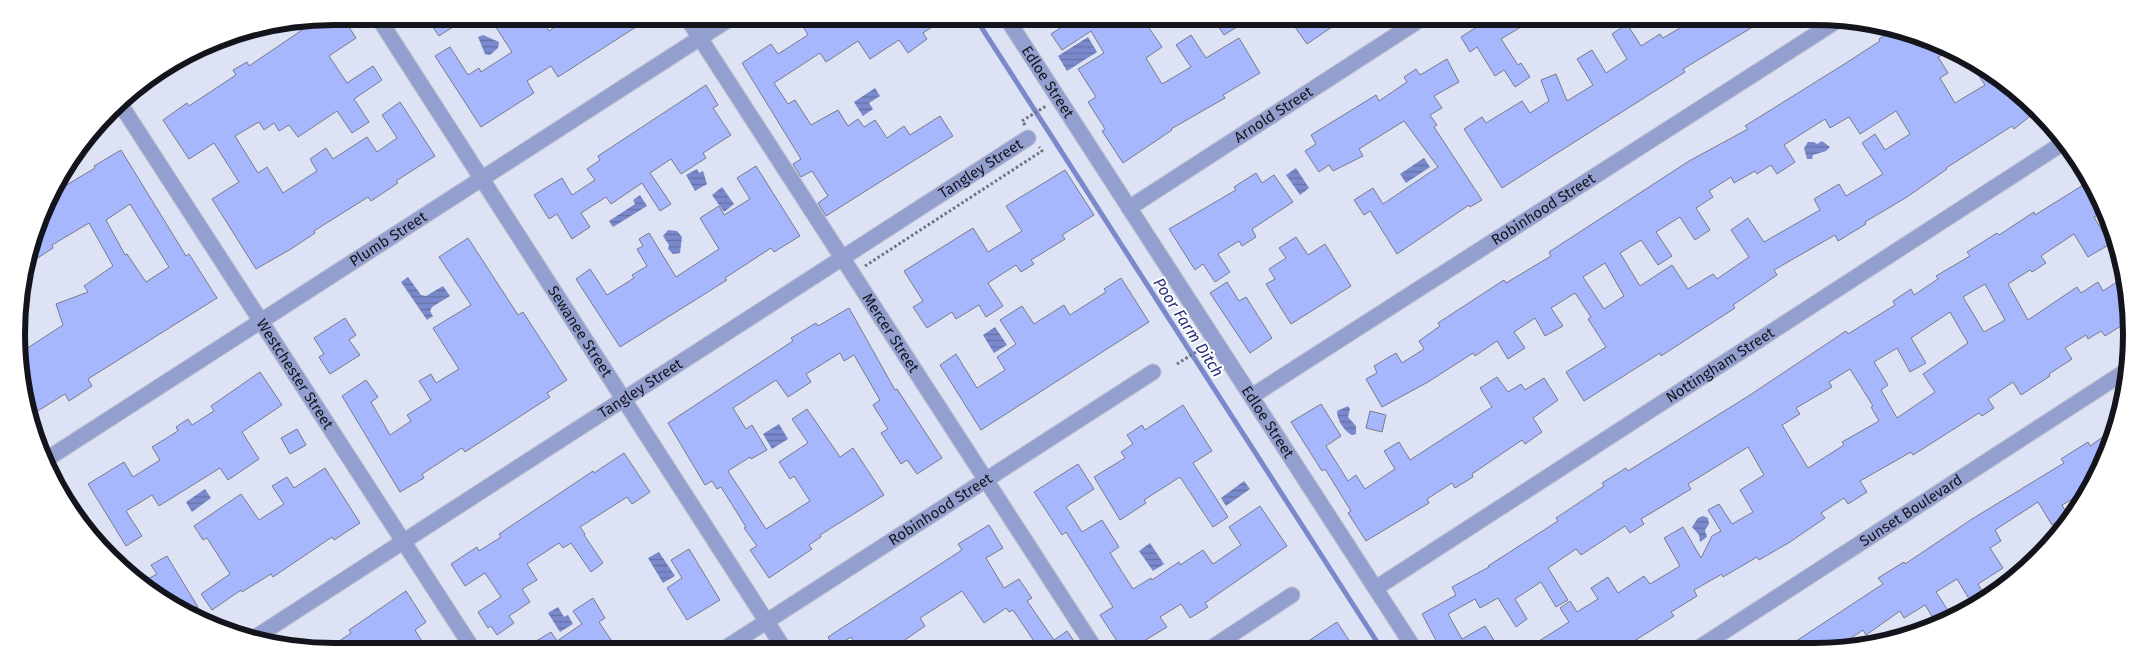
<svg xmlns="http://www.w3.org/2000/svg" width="2148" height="668" viewBox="0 0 2148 668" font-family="'Fira Sans',sans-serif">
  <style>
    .water { fill: url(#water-rules) }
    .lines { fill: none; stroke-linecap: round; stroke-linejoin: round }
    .stream { stroke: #7a89cb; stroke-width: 5 }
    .building { fill: #a7b7fd; stroke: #777b8c; fill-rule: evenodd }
    .minor-casing { stroke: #b9bdcd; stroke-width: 17 }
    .path { stroke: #6f727e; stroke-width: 3; stroke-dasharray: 2.5 2.5; stroke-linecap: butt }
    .minor { stroke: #939fcf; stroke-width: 15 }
    .labels { text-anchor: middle; stroke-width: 4; stroke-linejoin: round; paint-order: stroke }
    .street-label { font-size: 15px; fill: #14151c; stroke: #fff }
    .water-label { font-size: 16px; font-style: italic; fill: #262d7b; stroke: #fff }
    .rim { fill: none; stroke: #14151c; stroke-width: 6 }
  </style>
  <defs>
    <pattern id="water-rules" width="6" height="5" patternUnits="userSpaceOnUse" patternTransform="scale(1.25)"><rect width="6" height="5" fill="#7a89cb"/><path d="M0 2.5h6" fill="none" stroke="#636fa4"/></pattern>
  </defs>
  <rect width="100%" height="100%" fill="#dde2f4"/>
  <g class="water">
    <path d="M483,35L499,42L498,48L490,55L485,54L478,37Z"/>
    <path d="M1088,37L1097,52L1067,71L1058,56Z"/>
    <path d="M875,88L880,96L869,103L873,109L863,116L854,102Z"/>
    <path d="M1822,141L1830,147L1826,151L1813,155L1812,159H1807L1804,148L1808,142H1814L1817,144Z"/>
    <path d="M1424,158L1430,167L1406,183L1400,174Z"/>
    <path d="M1296,168L1309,188L1300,195L1286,175Z"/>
    <path d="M697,169L699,173L703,171L707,184L695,191L686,175Z"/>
    <path d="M722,187L734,204L724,212L712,195Z"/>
    <path d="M640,195L647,206L613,227L609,221L635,204L633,200Z"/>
    <path d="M668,230L677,231L682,237L680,253L673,254L668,249L669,245L663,236Z"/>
    <path d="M408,277L421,295L426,296L443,286L450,296L432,307L430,311L433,316L427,320L401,282Z"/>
    <path d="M995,327L1007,345L994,353L983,335Z"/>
    <path d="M1348,406L1350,409L1348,417L1356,426V434L1352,435C1344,431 1337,420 1337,411Z"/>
    <path d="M779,424L788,439L772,449L763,434Z"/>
    <path d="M1244,481L1250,489L1226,506L1221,498Z"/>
    <path d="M205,489L211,498L192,512L186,502Z"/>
    <path d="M1703,516L1708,518L1709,524L1705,530L1707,537L1700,542L1699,535L1692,527L1698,518Z"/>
    <path d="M1150,543L1164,564L1153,571L1139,551Z"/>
    <path d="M659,552L675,576L663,583L648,558Z"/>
    <path d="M558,607L564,617L568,615L573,624L560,632L548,613Z"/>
  </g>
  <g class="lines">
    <path class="stream" d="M976,19L1381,648"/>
  </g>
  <g class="building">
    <path d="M334,16H342L356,38L329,56L347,83L373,66L382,80L354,99L369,122L352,133L337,111L298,137L289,125L279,131L274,123L264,130L259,122L235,136L258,173L267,167L283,193L317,171L310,159L326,148L333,159L367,137L377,152L397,138L382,115L400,102L435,156L396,181L398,183L371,201L368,197L314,231L315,233L291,249L256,269L212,199L239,182L214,143L189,159L163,120L187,103L189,106L236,75L233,70L247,62L249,66L308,26L310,28L326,18Z"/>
    <path d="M426,17H468L439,36Z"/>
    <path d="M521,17H530L537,27L544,22L549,31L569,17L650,18L558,77L551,66L527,81L534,93L481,127L435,56L450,47L468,75L479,68L481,72L512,52L495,26L505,19L509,25Z"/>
    <path d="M819,18L944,19L923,33L927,39L908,53L899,40L870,59L858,41L826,62L820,53L774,83L788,104L795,100L811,125L838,110L848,126L858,119L864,127L875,120L887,138L904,126L910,135L940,116L953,136L826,216L818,203L828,196L812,171L801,177L793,164L801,159L742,63L771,44L778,54L808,35L804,28Z"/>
    <path d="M1074,19H1143L1162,47L1146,58L1162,84L1191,67L1176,45L1191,35L1206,58L1239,38L1260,73L1223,95L1225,98L1171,129L1172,130L1123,163L1102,131L1105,129L1088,102L1096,97L1078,69L1104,53L1091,31L1062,50L1051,34Z"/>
    <path d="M1214,20H1248L1224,35Z"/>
    <path d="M1290,20H1342L1307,44Z"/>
    <path d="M1486,21H1531L1501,39L1518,65L1521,63L1530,77L1515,87L1504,70L1495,76L1477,47L1470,52L1461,37Z"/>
    <path d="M1690,22H1761L1683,69L1685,72L1502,188L1464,129L1482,117L1486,123L1522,101L1530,113L1549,101L1541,80L1556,74L1567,101L1593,85L1577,59L1592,50L1606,73L1627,59L1612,34L1627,24L1641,46L1660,34L1663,38Z"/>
    <path d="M1893,30L1947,52L1938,57L1948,73L1940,78L1955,103L1985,85L1969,61L1991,70L2034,113L2014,129L2012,126L1946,168L1947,169L1907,197L1865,222L1866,224L1838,241L1835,235L1774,270L1777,275L1733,305L1735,308L1661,356L1660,353L1584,401L1566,372L1606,347L1588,319L1591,317L1575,293L1551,308L1563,326L1545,336L1535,318L1514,332L1525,348L1508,359L1497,341L1475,356L1473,353L1428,382L1382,407L1366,379L1377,373L1374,366L1396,353L1402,363L1424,349L1419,341L1440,326L1438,323L1504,280L1506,283L1551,256L1549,252L1689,161L1748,129L1745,126L1846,63L1880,41L1879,39ZM1896,111L1910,134L1885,150L1875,134L1862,143L1883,174L1846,196L1839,184L1814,199L1820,210L1764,242L1748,218L1731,230L1749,257L1717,279L1713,274L1688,289L1672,265L1640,286L1620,253L1641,240L1658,265L1672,256L1656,232L1680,217L1695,240L1710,230L1696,208L1713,197L1709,191L1731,177L1734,183L1755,171L1757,174L1771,165L1777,174L1795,162L1784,145L1825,119L1830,128L1849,117L1860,134ZM1605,263L1624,296L1604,309L1583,277Z"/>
    <path d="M1447,59L1459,82L1434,96L1442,108L1430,115L1437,125L1434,127L1482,200L1470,207L1469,205L1397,254L1370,211L1364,215L1354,200L1373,188L1383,204L1438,167L1404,121L1359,149L1363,156L1333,171L1329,165L1319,172L1305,151L1316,144L1311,135L1376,95L1379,101L1407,82L1404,77L1416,69L1420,75Z"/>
    <path d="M706,85L718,105L713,108L731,135L703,153L706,158L681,174L671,159L650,173L671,204L660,211L642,183L611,204L606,197L581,213L590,227L572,239L557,214L549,219L534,195L562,178L572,195L595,180L587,169L600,160L598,156Z"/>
    <path d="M121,150L186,256L189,254L217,298L88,379L92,386L69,401L65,394L36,412L26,396L23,351L63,325L56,304L88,292L84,286L113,266L89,223L52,245L53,248L27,265L48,196L95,168L94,166ZM130,204L169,267L146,282L127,254L125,255L106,220Z"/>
    <path d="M756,166L800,236L774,252L771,248L725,278L727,280L620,347L576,279L590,269L607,295L634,278L632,275L647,266L637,249L643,246L639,239L649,233L676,277L719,249L700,218L719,206L724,215L750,199L737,178Z"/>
    <path d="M1065,170L1094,215L1062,235L1065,239L1031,260L1034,264L1021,272L1016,265L988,283L1003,306L986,317L979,305L956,319L952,312L927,328L913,307L923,301L904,271L973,228L988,252L1022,231L1006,206Z"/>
    <path d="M1256,173L1262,183L1274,175L1293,202L1252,229L1256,237L1242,246L1239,241L1218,254L1230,272L1215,282L1203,264L1195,270L1169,229L1236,190L1234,187Z"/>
    <path d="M2088,182L2101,213L2094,217L2110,244L2088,257L2074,234L2041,256L2046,263L2032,272L2030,270L2008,284L2028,320L2077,287L2081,293L2098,282L2103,291L2126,276V326H2121L2105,336L2101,331L2088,339L2086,335L2065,348L2072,359L2049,374L2050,376L2021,395L2013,382L1988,399L1994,408L1982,416L1979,413L1913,455L1911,452L1860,481L1867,492L1848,504L1844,498L1821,513L1825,518L1790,542L1759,560L1757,557L1723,577L1722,574L1694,590L1697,596L1671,612L1674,616L1623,648H1528L1569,622L1560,608L1570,601L1577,612L1598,599L1591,588L1608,577L1618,593L1644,576L1650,584L1680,566L1664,538L1683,527L1701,558L1712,536L1721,531L1708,510L1719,504L1732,524L1753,512L1740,490L1764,475L1748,447L1688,484L1691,489L1641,519L1644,524L1630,533L1625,526L1581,555L1576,549L1548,568L1568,600L1556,607L1541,582L1515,599L1527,619L1516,627L1498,598L1480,608L1475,599L1448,614L1462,639L1485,626L1495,642L1484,648H1440L1422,614L1456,595L1452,587L1489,567L1488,566L1558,521L1556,518L1604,486L1602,483L1626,468L1628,471L1750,395L1846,331L1848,334L1895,305L1893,301L1911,289L1914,295L1938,279L1936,276L1970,256L1967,252L1997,233L1999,235L2034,212L2035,215ZM1985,284L2005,320L1984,332L1963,297ZM1950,312L1968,343L1923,374L1935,392L1897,418L1881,390L1888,385L1874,362L1897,348L1910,372L1926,363L1911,338ZM1850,369L1873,406L1871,407L1879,421L1842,442L1844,445L1808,468L1782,425L1800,414L1796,408L1832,387L1829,382Z"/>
    <path d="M1296,237L1308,255L1325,244L1351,286L1291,324L1266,284L1275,279L1269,269L1286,258L1279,248Z"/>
    <path d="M468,238L518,315L523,312L567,380L547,393L550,397L465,452L462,448L422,474L424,478L400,492L342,396L366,380L378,397L371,402L390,435L411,421L407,415L431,400L419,381L431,374L436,383L459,369L433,328L471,305L439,257Z"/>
    <path d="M1121,278L1149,322L981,430L940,365L956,354L977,388L1005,370L997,357L1016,344L1000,320L1022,306L1034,324L1064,305L1070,315L1106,292L1104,289Z"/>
    <path d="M1227,282L1239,301L1246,297L1272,338L1250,353L1210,293Z"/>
    <path d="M849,308L895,390L897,389L942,458L917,474L907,460L901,464L881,433L888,429L873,405L880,400L854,355L844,361L840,353L806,374L811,382L788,397L776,380L733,408L746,429L752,425L767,450L751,459L750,457L728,471L766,529L810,501L794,476L790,479L779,462L808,443L792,419L807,409L840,457L853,448L884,495L820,535L821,537L809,545L812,549L769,578L750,550L757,546L744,528L746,527L721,487L717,489L712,481L705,485L668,423L793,341L791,338L816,323L818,326Z"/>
    <path d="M345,318L356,335L349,340L360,355L330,374L319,357L324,354L314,338Z"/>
    <path d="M260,372L282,405L242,432L259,459L228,480L220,468L159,506L152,495L126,511L142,536L126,546L88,484L124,462L133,477L160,460L152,447L178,431L176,427L188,419L192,425L214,411L211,406Z"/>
    <path d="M1497,377L1508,392L1521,384L1525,390L1544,378L1558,400L1533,418L1542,432L1525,444L1522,440L1472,474L1473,477L1455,488L1452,483L1427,499L1429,503L1366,541L1348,513L1351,511L1325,469L1322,471L1291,422L1321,404L1341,436L1326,446L1348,481L1356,475L1365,489L1395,469L1384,451L1399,442L1410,460L1492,407L1480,388Z"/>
    <path d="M1183,405L1212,451L1193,463L1228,517L1213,527L1180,477L1144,500L1146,503L1120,520L1094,477L1125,458L1121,452L1133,444L1127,435L1142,425L1145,430Z"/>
    <path d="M1370,411L1386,415L1382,432L1366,428Z"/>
    <path d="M297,429L306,445L290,454L281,438Z"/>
    <path d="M2113,430L2089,493L2086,497L2083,493L2062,505L2068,515L2052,525L2038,502L1995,530L2001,541L1990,548L2003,568L1978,584L1984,594L1971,602L1957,579L1936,592L1951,615L1937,624L1925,605L1904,618L1900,611L1866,635L1863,630L1835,649H1784L1883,584L1878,578L1904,562L1905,564L1972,519L2064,463L2061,459L2088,442L2090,446Z"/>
    <path d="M624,453L650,492L632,504L627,497L580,527L585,534L584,535L603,563L591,572L571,543L563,548L559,543L527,564L537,580L522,589L530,602L509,616L514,623L497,635L491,626L488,628L478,612L501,597L485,573L465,586L451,564L477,547L479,551L501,537L499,534L593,471L594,473Z"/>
    <path d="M1078,464L1094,489L1066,507L1082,532L1102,520L1119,547L1110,553L1133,589L1151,578L1152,580L1179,562L1180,565L1203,550L1213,564L1241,545L1229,527L1260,506L1287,546L1205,603L1208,607L1190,618L1181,604L1160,617L1167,627L1134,647H1121L1100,615L1113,607L1066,532L1062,535L1034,492Z"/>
    <path d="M325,468L360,523L334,540L332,537L273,577L271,574L242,592L241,590L212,610L201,594L230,574L207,538L203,540L194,526L241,494L259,520L284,504L272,486L287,477L294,488Z"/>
    <path d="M989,525L1003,548L986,558L1004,588L1019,579L1032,598L1027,601L1054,640L1067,631L1078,647H1038L1013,610L1009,612L1006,608L984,623L962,591L920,618L925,626L895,647H858L851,637L834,647L828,637L962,550L958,544Z"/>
    <path d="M689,549L720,600L687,620L667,588L682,578L671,560Z"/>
    <path d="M167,556L198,607L190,612L158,598L144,581L157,574L151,565Z"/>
    <path d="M406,591L426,622L415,630L425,646H332L351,633L349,630Z"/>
    <path d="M593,598L605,618L599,622L615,646H528L551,632L557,641L582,624L573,611Z"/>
    <path d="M1337,622L1354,648H1298Z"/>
  </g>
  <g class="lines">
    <defs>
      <g id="minor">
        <path id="s1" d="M377,16L783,647"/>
        <path id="s2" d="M687,18L1094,647"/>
        <path id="s3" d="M1007,19L1414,648"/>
        <path id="s4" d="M119,102L471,646"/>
        <path id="s5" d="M1129,208L1418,21"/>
        <path id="s6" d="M1252,396L1835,22"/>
        <path id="s7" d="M47,459L731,18"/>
        <path d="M69,508L72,513"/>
        <path id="s8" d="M1376,588L2063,143"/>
        <path id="s9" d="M254,638L1028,138"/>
        <path id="s10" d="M727,647L1153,372"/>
        <path d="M1211,648L1292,595"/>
        <path id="s11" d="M1697,649L2126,371"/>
      </g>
    </defs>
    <use href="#minor" class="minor-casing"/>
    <g class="path">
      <path d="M1025,125L1022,121L1046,106"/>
      <path d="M865,266L1042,151L1039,147"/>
      <path d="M1177,364L1204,347"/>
    </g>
    <use href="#minor" class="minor"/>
  </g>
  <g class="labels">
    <g class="street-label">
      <text dy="5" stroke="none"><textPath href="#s3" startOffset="75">Edloe Street</textPath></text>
      <text dy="5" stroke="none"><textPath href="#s5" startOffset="172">Arnold Street</textPath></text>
      <text dy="5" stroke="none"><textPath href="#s9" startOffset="865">Tangley Street</textPath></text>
      <text dy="5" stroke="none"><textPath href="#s6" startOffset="346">Robinhood Street</textPath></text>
      <text dy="5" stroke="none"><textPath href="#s7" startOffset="406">Plumb Street</textPath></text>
      <text dy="5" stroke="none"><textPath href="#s1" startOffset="375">Sewanee Street</textPath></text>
      <text dy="5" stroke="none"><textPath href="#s2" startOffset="375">Mercer Street</textPath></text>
      <text dy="5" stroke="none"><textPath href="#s8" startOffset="410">Nottingham Street</textPath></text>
      <text dy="5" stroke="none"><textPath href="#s4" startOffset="324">Westchester Street</textPath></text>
      <text dy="5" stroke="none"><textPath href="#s9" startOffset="460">Tangley Street</textPath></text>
      <text dy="5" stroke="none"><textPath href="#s3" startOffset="480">Edloe Street</textPath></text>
      <text dy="5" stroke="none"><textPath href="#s10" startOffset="254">Robinhood Street</textPath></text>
      <text dy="5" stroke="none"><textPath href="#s11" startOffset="255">Sunset Boulevard</textPath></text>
    </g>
    <g class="water-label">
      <text transform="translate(1189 327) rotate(57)" y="6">Poor Farm Ditch</text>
    </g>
  </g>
  <path d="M0 0H2148V668H0ZM334 25H1814A309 309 0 0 1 2123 334V334A309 309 0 0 1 1814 643H334A309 309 0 0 1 25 334V334A309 309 0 0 1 334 25Z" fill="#fff" fill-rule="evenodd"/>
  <path class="rim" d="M334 25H1814A309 309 0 0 1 2123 334V334A309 309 0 0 1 1814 643H334A309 309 0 0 1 25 334V334A309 309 0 0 1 334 25Z"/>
</svg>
